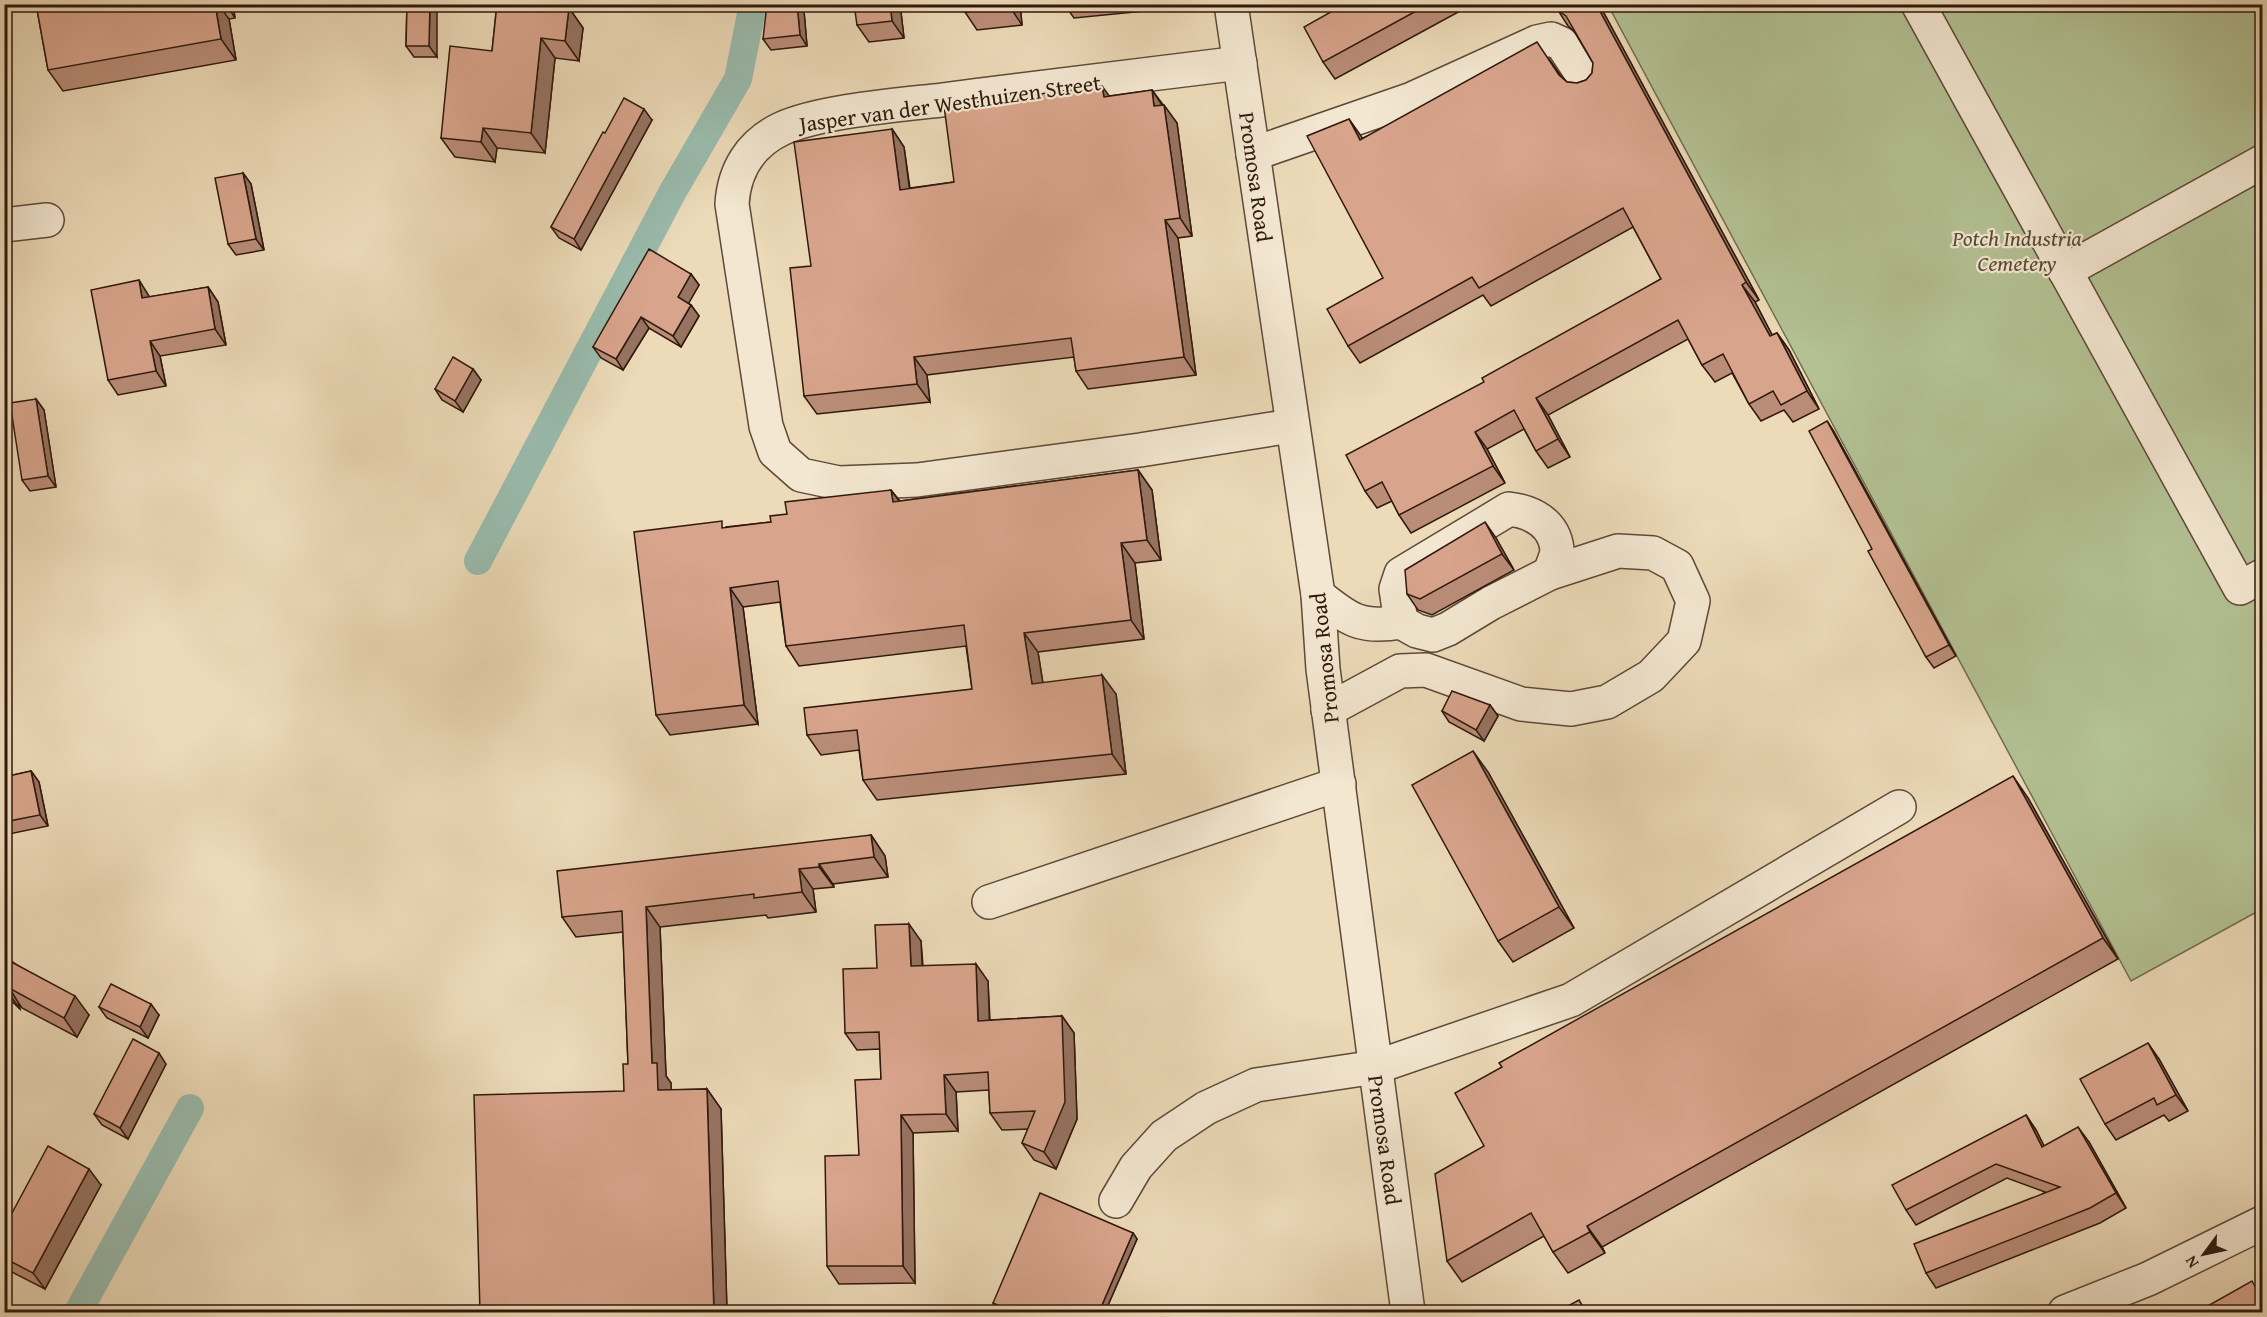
<svg xmlns="http://www.w3.org/2000/svg" width="2267" height="1317" viewBox="0 0 2267 1317" font-family="'Gentium Book Plus',serif">
  <style>
    .green { fill: #b3c193; stroke: #716d50; stroke-width: 1.5 }
    .lines { fill: none; stroke-linecap: round; stroke-linejoin: round }
    .canal { stroke: #99bbad; stroke-width: 28 }
    .minor-casing { stroke: #5e4938; stroke-width: 36 }
    .minor { stroke: #f3e7d1; stroke-width: 33 }
    .wall { fill: #ba8d78; stroke: #2f190d; stroke-width: 1.5 }
    .shaded-wall { fill: #977362; stroke: #2f190d; stroke-width: 1.5 }
    .building { fill: #d8a48c; stroke: #2f190d; stroke-width: 1.5 }
    .labels { text-anchor: middle; stroke-width: 4.5; stroke-linejoin: round; paint-order: stroke }
    .street-label { font-size: 22px; fill: #2f190d; stroke: #f3e7d1 }
    .park-label { font-size: 22px; font-style: italic; fill: #574b35; stroke: #f3e7d1 }
  </style>
  <rect width="100%" height="100%" fill="#ecdab8"/>
  <filter id="stains"><feTurbulence type="fractalNoise" baseFrequency=".00333" numOctaves="4"/><feColorMatrix values="0 0 0 0 .2 0 0 0 0 .09 0 0 0 0 .02 0 0 0 .5 -.17"/></filter>
  <radialGradient id="worn" r=".72"><stop offset=".6" stop-color="#630" stop-opacity="0"/><stop offset="1" stop-color="#630" stop-opacity=".3"/></radialGradient>
  <path class="green" d="M1608,5H2262V909L2131,981Z"/>
  <g class="lines">
    <g class="canal">
      <path d="M478,561L672,193L738,79L753,4"/>
      <path d="M78,1312L190,1108"/>
    </g>
    <defs>
      <g id="minor">
        <path d="M1231,4L1318,595L1323,669L1408,1312"/>
        <path d="M1918,4L2240,588L2262,576"/>
        <path d="M1240,63C1140,75 1041,87 942,100C898,105 820,111 781,129C750,144 734,171 732,204L766,426L775,452L801,475L839,483L917,480L1140,450L1291,426"/>
        <path d="M1253,154L1412,99L1537,42L1551,39L1562,44L1587,82"/>
        <path d="M4,225L47,220"/>
        <path d="M2065,271L2262,162"/>
        <path d="M1318,595C1349,620 1361,629 1401,622L1417,631L1433,635L1448,629L1491,603L1550,573L1618,551L1653,553L1677,566L1693,601L1684,641L1651,676L1607,702L1571,709L1521,704L1426,670L1400,671L1328,710"/>
        <path d="M1401,622L1396,589L1401,574L1509,509C1532,512 1554,523 1557,549C1557,556 1552,566 1550,573"/>
        <path d="M989,902L1339,784"/>
        <path d="M1116,1201L1136,1167L1164,1136L1206,1108L1256,1085L1376,1067L1571,1000L1899,807"/>
        <path d="M2065,1312L2148,1279L2262,1223"/>
      </g>
    </defs>
    <use href="#minor" class="minor-casing"/>
    <use href="#minor" class="minor"/>
  </g>
  <g class="wall">
    <path d="M36,4H233L235,18L229,19L236,60L63,91L48,70Z"/>
    <path d="M407,4L437,57H414L406,46Z"/>
    <path d="M497,4H560V7L569,8L583,28L579,61L555,58L545,153L497,148L495,162L455,157L441,138L492,51Z"/>
    <path d="M900,4L904,38L869,42L857,25Z"/>
    <path d="M1020,4L1022,25L977,30L965,12Z"/>
    <path d="M1064,4H1165V9L1074,18Z"/>
    <path d="M1345,4H1473L1335,79L1323,62Z"/>
    <path d="M1554,4H1599L1759,300L1755,302L1772,335L1777,333L1789,350L1819,409L1793,422L1784,410L1761,421L1749,404L1732,373L1715,382L1702,365L1688,339L1548,415L1570,457L1548,468L1536,451L1524,429L1487,449L1505,483L1411,533L1399,515L1392,501L1377,508L1365,491L1484,382L1661,279L1633,227L1491,306L1483,295L1360,363L1348,346L1383,278L1363,138L1549,59L1561,76L1567,82L1577,83L1586,80L1592,73L1593,63L1574,31L1568,26Z"/>
    <path d="M804,11L807,46L771,50L763,39Z"/>
    <path d="M1152,90L1177,123L1192,236L1178,238L1196,375L1088,389L1076,371L1074,357L927,375L930,402L817,414L804,396L811,266L892,129L904,147L910,188L954,182L1109,96Z"/>
    <path d="M652,120L581,250L559,238L551,227L605,133Z"/>
    <path d="M243,173L251,184L264,250L236,255L228,244Z"/>
    <path d="M691,274L699,285L688,303L691,305L699,316L681,347L649,328L623,370L601,358L593,347Z"/>
    <path d="M208,287L218,302L226,345L160,356L166,386L118,395L108,380L149,296V297Z"/>
    <path d="M473,369L481,380L463,412L442,400L435,389Z"/>
    <path d="M36,399L44,410L56,487L30,491L22,480Z"/>
    <path d="M1827,421L1834,432L1956,656L1934,668L1926,657L1872,549Z"/>
    <path d="M1138,470L1152,490L1161,560L1135,563L1144,639L1038,652L1043,683L1116,694L1126,774L877,800L863,780L859,750L821,755L807,735L972,689L966,646L799,666L786,646L780,602L743,607L758,724L670,735L656,715L726,527L771,522L787,514L891,490L900,501Z"/>
    <path d="M1496,538L1514,570L1432,615L1418,610L1407,594Z"/>
    <path d="M1490,705L1498,716L1484,741L1449,722L1442,711Z"/>
    <path d="M31,771L39,782L48,826L9,834L4,828V777Z"/>
    <path d="M1488,772L1574,928L1513,962L1498,941Z"/>
    <path d="M2028,798L2118,959L1602,1247L1605,1253L1568,1273L1553,1252L1544,1236L1462,1282L1447,1261L1484,1146Z"/>
    <path d="M871,835L885,856L888,877L833,884L834,887L813,889L816,912L768,918L766,915L660,927L666,1076L671,1083V1090L707,1089L721,1109L727,1312H480L624,1091L628,1064L623,932L576,937L562,917Z"/>
    <path d="M4,935L10,960L89,1015L77,1037L22,1008L18,1002L20,1009L4,994Z"/>
    <path d="M921,941L923,966L988,981L990,1020L1062,1016L1074,1033L1077,1119L1056,1169L1034,1160L1022,1143L1028,1129L1002,1130L990,1113L989,1090L956,1092L958,1131L913,1133L915,1283L839,1284L827,1266L881,1079L880,1049L857,1050L845,1033L877,968Z"/>
    <path d="M99,1007L159,1015L148,1038L107,1018Z"/>
    <path d="M2159,1059L2188,1111L2169,1121L2164,1115L2116,1140L2105,1124Z"/>
    <path d="M166,1064L128,1139L102,1125L94,1114Z"/>
    <path d="M2026,1115L2036,1130L2044,1146L2089,1142L2126,1208L2100,1223L1936,1288L1926,1273L2045,1192L2007,1178L1916,1225L1906,1210Z"/>
    <path d="M101,1185L45,1289L4,1268V1228Z"/>
    <path d="M1133,1233L1137,1239L1105,1312H1005L997,1309L993,1303Z"/>
  </g>
  <g class="shaded-wall">
    <path d="M215,4H218L229,19L236,60L221,39Z"/>
    <path d="M226,4H233L235,18Z"/>
    <path d="M430,4H437V57L429,46Z"/>
    <path d="M544,4H560L558,25Z"/>
    <path d="M797,4H805L804,11L807,46L800,35Z"/>
    <path d="M890,4H900L904,38L892,21Z"/>
    <path d="M1010,4H1020L1022,25L1010,7Z"/>
    <path d="M1596,4H1599L1759,300L1746,282Z"/>
    <path d="M569,8L583,28L579,61L565,41Z"/>
    <path d="M541,38L555,58L545,153L531,133Z"/>
    <path d="M1102,86L1115,104L1104,97Z"/>
    <path d="M1152,90L1164,108L1154,106Z"/>
    <path d="M1164,105L1177,123L1192,236L1180,218Z"/>
    <path d="M644,109L652,120L581,250L574,239Z"/>
    <path d="M1349,119L1361,136L1373,157L1360,140Z"/>
    <path d="M483,128L497,148L495,162L481,142Z"/>
    <path d="M892,129L904,147L912,208L900,190Z"/>
    <path d="M243,173L251,184L264,250L256,239Z"/>
    <path d="M1165,220L1178,238L1196,375L1184,357Z"/>
    <path d="M691,274L699,285L686,308L678,297Z"/>
    <path d="M139,280L149,296L152,313L142,298Z"/>
    <path d="M1742,285L1755,302L1782,354L1770,336Z"/>
    <path d="M208,287L218,302L226,345L215,329Z"/>
    <path d="M691,305L699,316L681,347L673,336Z"/>
    <path d="M641,317L649,328L623,370L616,359Z"/>
    <path d="M1777,333L1789,350L1819,409L1807,391Z"/>
    <path d="M150,341L160,356L166,386L156,371Z"/>
    <path d="M914,357L927,375L930,402L917,384Z"/>
    <path d="M473,369L481,380L463,412L455,401Z"/>
    <path d="M1536,398L1548,415L1570,457L1558,439Z"/>
    <path d="M36,399L44,410L56,487L48,476Z"/>
    <path d="M1827,421L1834,432L1956,656L1949,645Z"/>
    <path d="M1475,432L1487,449L1505,483L1493,466Z"/>
    <path d="M1138,470L1152,490L1161,560L1147,540Z"/>
    <path d="M891,490L905,509L893,502Z"/>
    <path d="M1485,522L1496,538L1514,570L1502,554Z"/>
    <path d="M1121,543L1135,563L1144,639L1131,620Z"/>
    <path d="M730,588L743,607L758,724L744,705Z"/>
    <path d="M1024,633L1038,652L1046,704L1032,684Z"/>
    <path d="M1102,675L1116,694L1126,774L1112,754Z"/>
    <path d="M1490,705L1498,716L1484,741L1476,730Z"/>
    <path d="M1473,751L1488,772L1574,928L1559,907Z"/>
    <path d="M31,771L39,782L48,826L40,815Z"/>
    <path d="M2013,776L2028,798L2118,959L2103,938Z"/>
    <path d="M871,835L885,856L888,877L874,857Z"/>
    <path d="M819,864L833,884L834,887L819,867Z"/>
    <path d="M799,869L813,889L816,912L802,892Z"/>
    <path d="M646,907L660,927L666,1076L671,1083L672,1110L658,1090L652,1063Z"/>
    <path d="M909,924L921,941L923,984L911,966Z"/>
    <path d="M4,935L13,974L4,963Z"/>
    <path d="M976,964L988,981L990,1038L978,1021Z"/>
    <path d="M5,981L18,1002L20,1009L6,990Z"/>
    <path d="M75,996L89,1015L77,1037L64,1018Z"/>
    <path d="M151,1004L159,1015L148,1038L140,1027Z"/>
    <path d="M1062,1016L1074,1033L1077,1119L1056,1169L1044,1152Z"/>
    <path d="M2148,1043L2159,1059L2188,1111L2176,1095Z"/>
    <path d="M159,1053L166,1064L128,1139L120,1128Z"/>
    <path d="M944,1075L956,1092L958,1131L946,1114Z"/>
    <path d="M707,1089L721,1109L727,1312H714Z"/>
    <path d="M901,1115L913,1133L915,1283L903,1266Z"/>
    <path d="M2026,1115L2036,1130L2052,1162L2042,1147Z"/>
    <path d="M2078,1127L2089,1142L2126,1208L2116,1193Z"/>
    <path d="M89,1169L101,1185L45,1289L33,1273Z"/>
    <path d="M1587,1226L1602,1247L1605,1253L1590,1232Z"/>
    <path d="M1133,1233L1137,1239L1105,1312H1099Z"/>
  </g>
  <g class="building">
    <path d="M36,4H215L221,39L48,70Z"/>
    <path d="M407,4H430L429,46H406Z"/>
    <path d="M497,4H544V5L569,8L565,41L541,38L531,133L483,128L481,142L441,138L450,46L492,51Z"/>
    <path d="M767,4H797L800,35L763,39Z"/>
    <path d="M854,4H890L892,21L857,25Z"/>
    <path d="M964,4H1010V7L965,12Z"/>
    <path d="M1345,4H1429L1323,62L1304,27Z"/>
    <path d="M1554,4H1596L1746,282L1742,285L1770,336L1777,333L1807,391L1781,405L1773,391L1749,404L1723,354L1702,365L1678,320L1536,398L1558,439L1536,451L1514,410L1475,432L1493,466L1399,515L1382,482L1365,491L1346,455L1484,382L1482,378L1661,279L1623,208L1479,288L1472,277L1348,346L1327,309L1383,278L1307,136L1349,119L1360,140L1537,42L1559,75L1567,82L1577,83L1586,80L1592,73L1593,63L1566,16L1556,9Z"/>
    <path d="M1102,86L1104,97L1152,90L1154,106L1164,105L1180,218L1165,220L1184,357L1076,371L1071,338L914,357L917,384L804,396L790,268L811,266L794,142L892,129L900,190L954,182L944,106Z"/>
    <path d="M624,98L644,109L574,239L551,227L603,132L605,133Z"/>
    <path d="M243,173L256,239L228,244L215,178Z"/>
    <path d="M649,249L691,274L678,297L691,305L673,336L641,317L616,359L593,347Z"/>
    <path d="M139,280L142,298L208,287L215,329L150,341L156,371L108,380L91,290Z"/>
    <path d="M453,357L473,369L455,401L435,389Z"/>
    <path d="M36,399L48,476L22,480L10,403Z"/>
    <path d="M1827,421L1949,645L1926,657L1868,551L1872,549L1809,431Z"/>
    <path d="M1138,470L1147,540L1121,543L1131,620L1024,633L1032,684L1102,675L1112,754L863,780L857,730L807,735L804,708L972,689L964,625L786,646L778,581L730,588L744,705L656,715L634,532L722,521V528L771,522L770,516L787,514L785,502L891,490L893,502Z"/>
    <path d="M1485,522L1502,554L1420,599L1407,594L1405,570Z"/>
    <path d="M1452,691L1490,705L1476,730L1442,711Z"/>
    <path d="M1473,751L1559,907L1498,941L1412,785Z"/>
    <path d="M31,771L40,815L4,822V777Z"/>
    <path d="M2013,776L2103,938L1587,1226L1590,1232L1553,1252L1531,1213L1447,1261L1435,1174L1484,1146L1455,1093L1502,1067L1499,1063Z"/>
    <path d="M871,835L874,857L819,864V867L799,869L802,892L754,898V894L646,907L652,1063H657L658,1090L707,1089L714,1312H480L474,1095L624,1091L623,1064H628L622,911L562,917L557,871Z"/>
    <path d="M909,924L911,966L976,964L978,1021L1062,1016L1065,1102L1044,1152L1022,1143L1035,1111L990,1113L988,1072L944,1075L946,1114L901,1115L903,1266H827L825,1156L859,1155L855,1080L881,1079L879,1032L845,1033L843,969L877,968L875,925Z"/>
    <path d="M4,958L75,996L64,1018L9,988L11,985L5,981L6,990L4,988Z"/>
    <path d="M111,984L151,1004L140,1027L99,1007Z"/>
    <path d="M133,1039L159,1053L120,1128L94,1114Z"/>
    <path d="M2148,1043L2176,1095L2157,1105L2154,1098L2105,1124L2080,1079Z"/>
    <path d="M2026,1115L2042,1147L2078,1127L2116,1193L2090,1208L1926,1273L1914,1244L2060,1187L1996,1164L1906,1210L1892,1185Z"/>
    <path d="M48,1146L89,1169L33,1273L4,1258V1228Z"/>
    <path d="M1040,1193L1133,1233L1099,1312H1014L993,1303Z"/>
    <path d="M2252,1281L2262,1299V1312H2197Z"/>
    <path d="M1579,1300L1586,1312H1557Z"/>
  </g>
  <g class="labels">
    <g class="street-label">
      <text transform="translate(950 103) rotate(-8)" y="8">Jasper van der Westhuizen Street</text>
      <text transform="translate(1256 177) rotate(82)" y="8">Promosa Road</text>
      <text transform="translate(1324 658) rotate(-96)" y="8">Promosa Road</text>
      <text transform="translate(1385 1140) rotate(82)" y="8">Promosa Road</text>
    </g>
    <g class="park-label">
      <text x="2017" y="246">Potch Industria<tspan x="2017" dy="25">Cemetery</tspan></text>
    </g>
  </g>
  <rect width="2267" height="1317" fill="none" stroke="#ecdab8" stroke-width="24"/>
  <rect x="6" y="6" width="2255" height="1305" fill="none" stroke="#2f190d" stroke-width="3"/>
  <rect x="12" y="12" width="2243" height="1293" fill="none" stroke="#2f190d" stroke-width="1.5"/>
  <g transform="translate(2204 1254) rotate(237)" stroke="#f3e7d1" stroke-width="4.5" paint-order="stroke">
  <path d="M0-4.5L10 22L0 15L-10 22Z" fill="#2f190d"/>
  <text y="-9" font-size="16" font-weight="bold" text-anchor="middle" fill="#2f190d">N</text>
  </g>
  <rect width="100%" height="100%" filter="url(#stains)"/>
  <rect width="100%" height="100%" fill="url(#worn)"/>
</svg>
